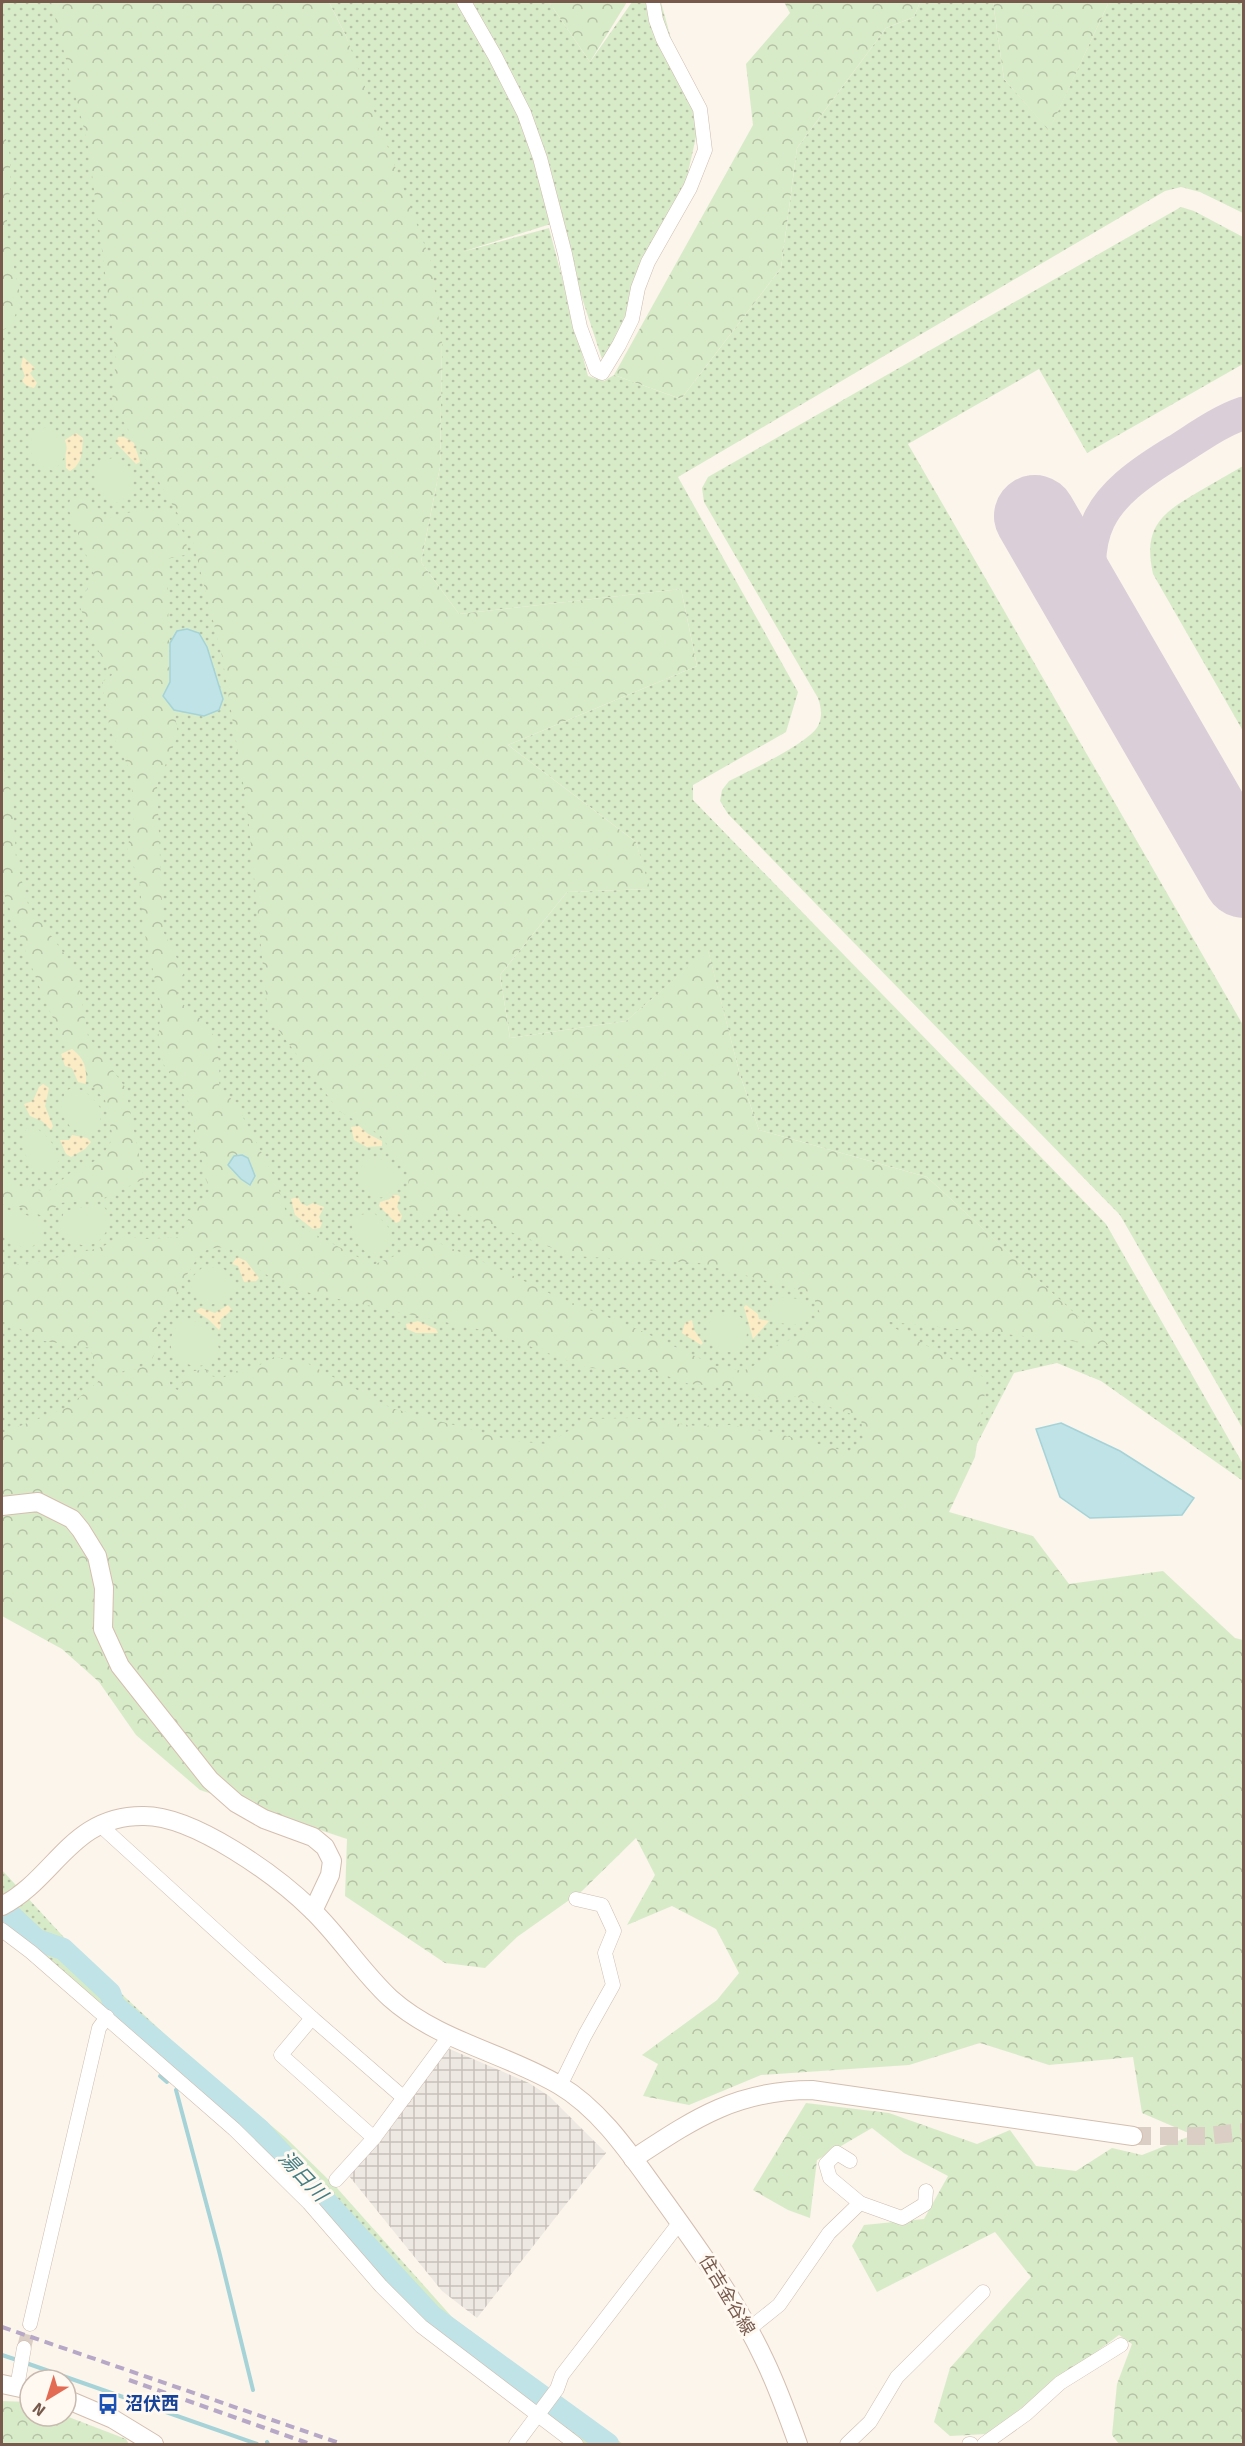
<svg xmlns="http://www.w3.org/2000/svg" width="1245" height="2446" viewBox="0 0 1245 2446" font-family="Signika,'Noto Sans JP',sans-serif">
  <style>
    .industrial { fill: url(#industrial-grid) }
    .grass { fill: url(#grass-dots) }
    .forest { fill: url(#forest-crowns); fill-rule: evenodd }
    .sand { fill: url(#sand-dots) }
    .garden { fill: #d8ebc8 }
    .water { fill: #bfe3e7; stroke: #a5d3d8; stroke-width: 1.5 }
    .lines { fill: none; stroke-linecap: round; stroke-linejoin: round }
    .stream { stroke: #a5d3d8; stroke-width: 4 }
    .river { stroke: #bfe3e7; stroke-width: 22 }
    .taxiway { stroke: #daced9; stroke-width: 33 }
    .runway { stroke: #daced9; stroke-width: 82 }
    .street-tunnel { stroke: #dbcec4; stroke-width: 14; stroke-dasharray: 14 7; stroke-linecap: butt }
    .secondary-tunnel { stroke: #dbcec4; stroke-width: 18; stroke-dasharray: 18 9; stroke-linecap: butt }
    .street-casing { stroke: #cfbcaf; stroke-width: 15 }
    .secondary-casing { stroke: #d5beaf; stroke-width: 20 }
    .street { stroke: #fff; stroke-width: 14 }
    .secondary { stroke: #fff; stroke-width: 18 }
    .rail { stroke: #b7a8c7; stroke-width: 4; stroke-dasharray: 9 6; stroke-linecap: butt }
    .labels { text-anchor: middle; stroke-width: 6; stroke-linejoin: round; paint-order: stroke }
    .street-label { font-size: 18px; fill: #785a4d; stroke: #fff9f1 }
    .transit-label { font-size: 18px; font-weight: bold; fill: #164399; stroke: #fff9f1; text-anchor: start }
    .water-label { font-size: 20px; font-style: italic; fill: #437c83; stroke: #fff9f1 }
  </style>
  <defs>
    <pattern id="industrial-grid" width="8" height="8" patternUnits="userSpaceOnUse" patternTransform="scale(1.5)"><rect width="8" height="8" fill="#eee8e3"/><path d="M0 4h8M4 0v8" fill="none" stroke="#c6bfba"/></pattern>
    <pattern id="grass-dots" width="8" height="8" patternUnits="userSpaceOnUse" patternTransform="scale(1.5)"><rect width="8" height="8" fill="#d8ebc8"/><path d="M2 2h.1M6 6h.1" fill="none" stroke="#b4c1a5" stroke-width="1.8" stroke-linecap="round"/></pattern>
    <pattern id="forest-crowns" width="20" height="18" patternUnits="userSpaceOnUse" patternTransform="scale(1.5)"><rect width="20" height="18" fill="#d8ebc8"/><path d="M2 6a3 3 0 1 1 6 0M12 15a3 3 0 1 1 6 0" fill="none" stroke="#b4c1a5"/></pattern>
    <pattern id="sand-dots" width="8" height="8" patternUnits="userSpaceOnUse" patternTransform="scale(1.5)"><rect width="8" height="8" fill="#fbecc6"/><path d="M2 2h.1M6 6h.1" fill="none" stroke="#d0c2a3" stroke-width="1.8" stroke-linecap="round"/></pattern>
  </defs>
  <rect width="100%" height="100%" fill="#fcf5eb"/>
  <path class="industrial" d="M445,2047L529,2083L549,2096L606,2153L477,2318L442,2291L349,2176Z"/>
  <g class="grass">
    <path d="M2,2H117L350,982L1108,1345L927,1177L759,1130L740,1075L708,951L626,1021L510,1038L500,975L567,892L649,889L636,842L508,745L697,666L681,589L459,614L421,562L440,467L442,343L346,36L329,2H549L590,62L632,2H661L680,72L701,115L681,203L634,312L605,368L557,222L462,252L549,228L588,376L604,381L614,375L681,399L781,268L797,148L886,28L914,17L920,2H993L1004,79L1049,130L1109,2H1243V213L1200,192L1181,187L1165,191L678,477L798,692L786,732L693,785V800L1106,1224L1243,1464V1481L1101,1381L1057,1363L1014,1373L944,1507L2,1500Z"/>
    <path d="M1181,207L1194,211L1243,237V364L1087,453L1039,369L908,444L1243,1025V1429L1120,1215L728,814L720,801L722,790L729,781C749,771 809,743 818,726C823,716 821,707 818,698L704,502L702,488L708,477Z"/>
    <path d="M1243,466V731L1153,574C1143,528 1160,514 1198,492C1213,483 1228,475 1243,466Z"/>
    <path d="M2,1870L83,1958L184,2052L286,2138L337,2188L452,2317L623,2444H580L403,2303L292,2175L248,2133L2,1921Z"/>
  </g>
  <g class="forest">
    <path d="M51,2H329L346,36L431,262L442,343L440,467L421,562L459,614L681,589L697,666L508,745L636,842L650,889L567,892L500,975L510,1038L626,1021L708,950L740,1075L759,1130L927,1177L1109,1345L882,1321L987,1379L975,1457L949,1512L1033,1536L1069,1584L1163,1571L1235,1638L1243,1640V2444H1119L1112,2435L1117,2384L1132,2344L1119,2335L987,2434L950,2436L934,2422L950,2368L1031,2277L995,2232L877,2292L852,2246L864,2225L924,2219L948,2176L904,2153L872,2128L817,2160L810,2218L788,2210L753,2190L806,2103L889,2113L977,2144L1010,2130L1036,2166L1076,2171L1112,2148L1142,2155L1193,2135L1142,2113L1133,2057L1049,2065L980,2043L909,2065L761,2075L689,2105L643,2096L658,2064L642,2055L717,2000L739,1973L716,1929L672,1906L627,1925L655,1875L636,1838L582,1891L517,1937L485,1968L445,1963L345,1896L347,1839L200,1790L136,1735L99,1682L62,1649L2,1616V1433L66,1408L98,1382L91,1348L38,1340L9,1322H2V1264L7,1266L38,1262L99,1248L123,1237L148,1239L180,1237L192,1211L209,1191L188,1101L164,1065L158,1041L161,1006L143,926L140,884L127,847L134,826L131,772L110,730L102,682L112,675L97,648L79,605L94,575L68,508L71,496L83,498L108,518C132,512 145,506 170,512L183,532L189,554L167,559L170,683L178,735L157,785L163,931L184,972C182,977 178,984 177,990C176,1005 199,1015 207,1025C220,1041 220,1070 219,1089L235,1102L255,1140L276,1181L288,1218L303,1228L373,1265L432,1240L495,1267L555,1296L637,1329L716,1366L743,1371L763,1361L777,1345L794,1338L815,1324L821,1316L813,1296L808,1292L699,1263L573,1256L472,1217L432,1209L422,1222L407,1204L409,1173L379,1134L339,1111L268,1016L247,807L222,656L192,538L112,402L116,356L88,144ZM228,1247L267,1275L292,1289L491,1332L588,1368L651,1370L689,1384L723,1386L773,1401L794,1396L861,1417L863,1439L853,1453L779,1434L730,1425L697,1426L630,1418L588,1419L547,1444L513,1441L391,1408L305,1362L274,1357L256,1367L239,1370L220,1379L212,1376L206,1369L189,1372L178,1390L170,1387V1378L163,1369L143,1367L105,1379L152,1359L159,1345C155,1336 155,1319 164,1312C168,1309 172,1309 176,1304C177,1280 179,1287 190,1270C202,1250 204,1248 228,1247Z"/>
    <path d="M549,2H627L590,62Z"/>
    <path d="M784,2H920L914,17L886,28L797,148L781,268L681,399L614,375L753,125L746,64L790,13Z"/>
    <path d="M993,2H1109L1049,131L1004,79Z"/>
    <path d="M2,123L10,156V189L6,231L21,299L12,324L2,331Z"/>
    <path d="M2,763L13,801L16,859L28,904L76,970L88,1036L125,1087L144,1179L102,1199L60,1203L45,1217L15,1205L2,1204V1172L13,1185L48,1192L70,1173L101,1158L113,1138L105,1100L75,1066L42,994L3,891L2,881Z"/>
    <path d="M2,2401L29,2402L30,2416H66L126,2439L129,2444H2Z"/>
  </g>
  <g class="sand">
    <path d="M23,357L35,368L30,373L37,383L34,388L27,386L22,381L25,376L21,366Z"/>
    <path d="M76,433L83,438C82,450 83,464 70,471L66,468L65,440Z"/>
    <path d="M118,437H124L134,443L140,462L136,464L116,443Z"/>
    <path d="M72,1049C85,1059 87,1069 86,1084L78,1082L72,1068L65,1066L61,1054Z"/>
    <path d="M43,1084L49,1088L45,1106L53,1126L51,1130L42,1121L30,1116L24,1104L33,1101L39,1087Z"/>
    <path d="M359,1126L368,1134L382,1141V1146L367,1147L354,1140L351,1127Z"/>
    <path d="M72,1135L87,1138L91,1142L85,1149L71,1157L66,1154L60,1140H69Z"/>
    <path d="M393,1195H398L400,1197L397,1207L402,1216L400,1221L396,1223L379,1206L380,1202L390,1199Z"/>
    <path d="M298,1197L301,1203L307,1206L313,1203L324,1207L319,1217L322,1223L320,1228L313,1229L295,1215L291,1199Z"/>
    <path d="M237,1257L246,1261L259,1278L256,1281L244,1282L238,1266L232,1264Z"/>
    <path d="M228,1305L232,1310L220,1320L221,1326L219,1330L208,1319L195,1311L201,1308L215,1313Z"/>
    <path d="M746,1305L758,1314L759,1319L769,1321L753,1339L744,1307Z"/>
    <path d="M692,1320L694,1330L703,1343L701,1345L682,1333L685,1323Z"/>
    <path d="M418,1321L436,1329L438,1333H416L407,1329L406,1324Z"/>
  </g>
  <g class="garden">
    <path d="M50,426C72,441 71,452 54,471C26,464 20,434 50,426Z"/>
    <path d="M115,457C152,485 125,518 103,495C96,489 95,483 96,474C97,463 105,460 115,457Z"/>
    <path d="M72,1088C86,1089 95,1099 102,1111L98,1129L92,1135L71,1128L60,1112L65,1091Z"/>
    <path d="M36,1128C48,1136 56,1145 59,1160L54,1169H37C23,1157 20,1146 26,1129Z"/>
    <path d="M369,1157C385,1158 395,1165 403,1179C397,1194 391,1197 375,1198L359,1186L358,1171Z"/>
    <path d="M92,1206L105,1208L111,1219C103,1248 84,1253 62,1235L60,1226L64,1211Z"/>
    <path d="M2,1208L33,1217L42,1226V1240L27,1250L2,1236Z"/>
    <path d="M373,1212L387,1225L394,1240C372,1269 350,1246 352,1217Z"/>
    <path d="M204,1266L224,1269L236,1285L228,1299L210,1305L197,1299L190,1279Z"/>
    <path d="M781,1297L800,1299L811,1311C801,1330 785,1326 769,1318L770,1302Z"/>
    <circle cx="727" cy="1332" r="20"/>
    <path d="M183,1320C207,1321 215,1331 220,1353C202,1371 193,1369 173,1356C168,1340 171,1331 183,1320Z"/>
  </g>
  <g class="water">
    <path d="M187,629L199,633L207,647L223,699L219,710L204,716L174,710L163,696L170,682V643L177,631Z"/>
    <path d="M242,1155L248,1158L255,1176L250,1185L241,1179L228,1165L234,1156Z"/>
    <path d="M1061,1423L1120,1451L1194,1498L1182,1515L1090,1518L1060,1497L1036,1429Z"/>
  </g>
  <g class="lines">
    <g class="stream">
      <path d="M160,2076L167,2082"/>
      <path d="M176,2090L219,2251L253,2390"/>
      <path d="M2,2355L17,2360"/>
      <path d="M26,2363L257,2444"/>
      <path d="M267,2442L268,2444"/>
    </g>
    <path class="river" d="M2,1907L37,1940L63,1949L110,1993L114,2005L259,2129L432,2316L608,2444"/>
    <path class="taxiway" d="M1097,623C1077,530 1096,499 1176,451C1197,438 1220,421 1244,413"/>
    <path class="runway" d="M1035,516L1244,877"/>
    <path class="street-tunnel" d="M24,2348L30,2324"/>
    <path class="secondary-tunnel" d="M1133,2136H1206L1244,2132"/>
    <defs>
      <g id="street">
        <path d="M464,2L495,56L524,113L540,158L565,254L580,327L596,370L602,373L619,345L632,319L638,288L648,262L690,188L705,150L700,109L663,39L656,20L653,2"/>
        <path d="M100,1825L312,2018L281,2055L374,2138"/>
        <path d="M2,1930L31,1952L234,2129L309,2203L381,2286L421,2326L576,2444"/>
        <path d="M312,2018L404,2098"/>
        <path d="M560,2086L585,2035L613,1985L605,1953L614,1931L602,1905L576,1899"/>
        <path d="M850,2161L837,2153L826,2164L830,2178L860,2203"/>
        <path d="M336,2180L374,2138L450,2035"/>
        <path d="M30,2324L99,2028L107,2017"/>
        <path d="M749,2329L779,2305L829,2233L860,2203L902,2218L925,2204L926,2191"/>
        <path d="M17,2387L24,2348"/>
        <path d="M516,2444L557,2389L562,2375L680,2222"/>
        <path d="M847,2444L870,2422L897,2377L983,2292"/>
        <path d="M969,2444H971"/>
        <path d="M984,2444L1026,2414L1060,2383L1121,2345"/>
      </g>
      <g id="secondary">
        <path d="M2,1506L38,1502L72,1519L81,1530L97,1556L104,1588L103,1629L120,1666L210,1780L236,1803L264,1819L313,1837L325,1847L332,1861L330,1875L313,1911"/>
        <path d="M2,1906C56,1878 71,1815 144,1816C195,1816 277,1876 312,1910C340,1937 361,1971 390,1998C438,2041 505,2053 559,2085C600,2109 630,2154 657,2191C696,2245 737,2301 765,2361C778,2388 788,2416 798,2444"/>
        <path d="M633,2159C694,2119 736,2090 812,2090L1133,2136"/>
        <path d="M2,2384L30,2390"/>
        <path d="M66,2399L113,2419L154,2444"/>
      </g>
    </defs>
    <use href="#street" class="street-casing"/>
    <use href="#secondary" class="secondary-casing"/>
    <use href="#street" class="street"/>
    <use href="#secondary" class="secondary"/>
    <g class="rail">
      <path d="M2,2327L342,2444"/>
      <path d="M129,2380L310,2444"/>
    </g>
  </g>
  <defs>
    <symbol id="bus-bare" viewBox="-9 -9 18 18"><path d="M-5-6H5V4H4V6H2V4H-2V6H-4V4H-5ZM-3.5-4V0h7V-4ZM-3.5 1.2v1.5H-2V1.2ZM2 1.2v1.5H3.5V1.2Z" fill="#1a4fb4" stroke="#fff9f1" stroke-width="2.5" paint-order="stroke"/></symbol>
  </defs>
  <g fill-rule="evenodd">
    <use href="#bus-bare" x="93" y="2389" width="30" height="30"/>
  </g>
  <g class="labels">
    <g class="street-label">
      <text transform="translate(727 2295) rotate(59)" y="6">住吉金谷線</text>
    </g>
    <g class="transit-label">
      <text x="125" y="2410">沼伏西</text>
    </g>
    <g class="water-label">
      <text transform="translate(303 2176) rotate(47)" y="7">湯日川</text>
    </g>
  </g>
  <rect width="1245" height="2446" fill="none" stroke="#785a4d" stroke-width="6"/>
  <g transform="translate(48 2398) rotate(218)"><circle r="28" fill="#fff9f1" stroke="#c9b9af" stroke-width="1.5"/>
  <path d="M0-4.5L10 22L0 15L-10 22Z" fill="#e36b53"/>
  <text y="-9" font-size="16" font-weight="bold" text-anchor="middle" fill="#785a4d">N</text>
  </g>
</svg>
